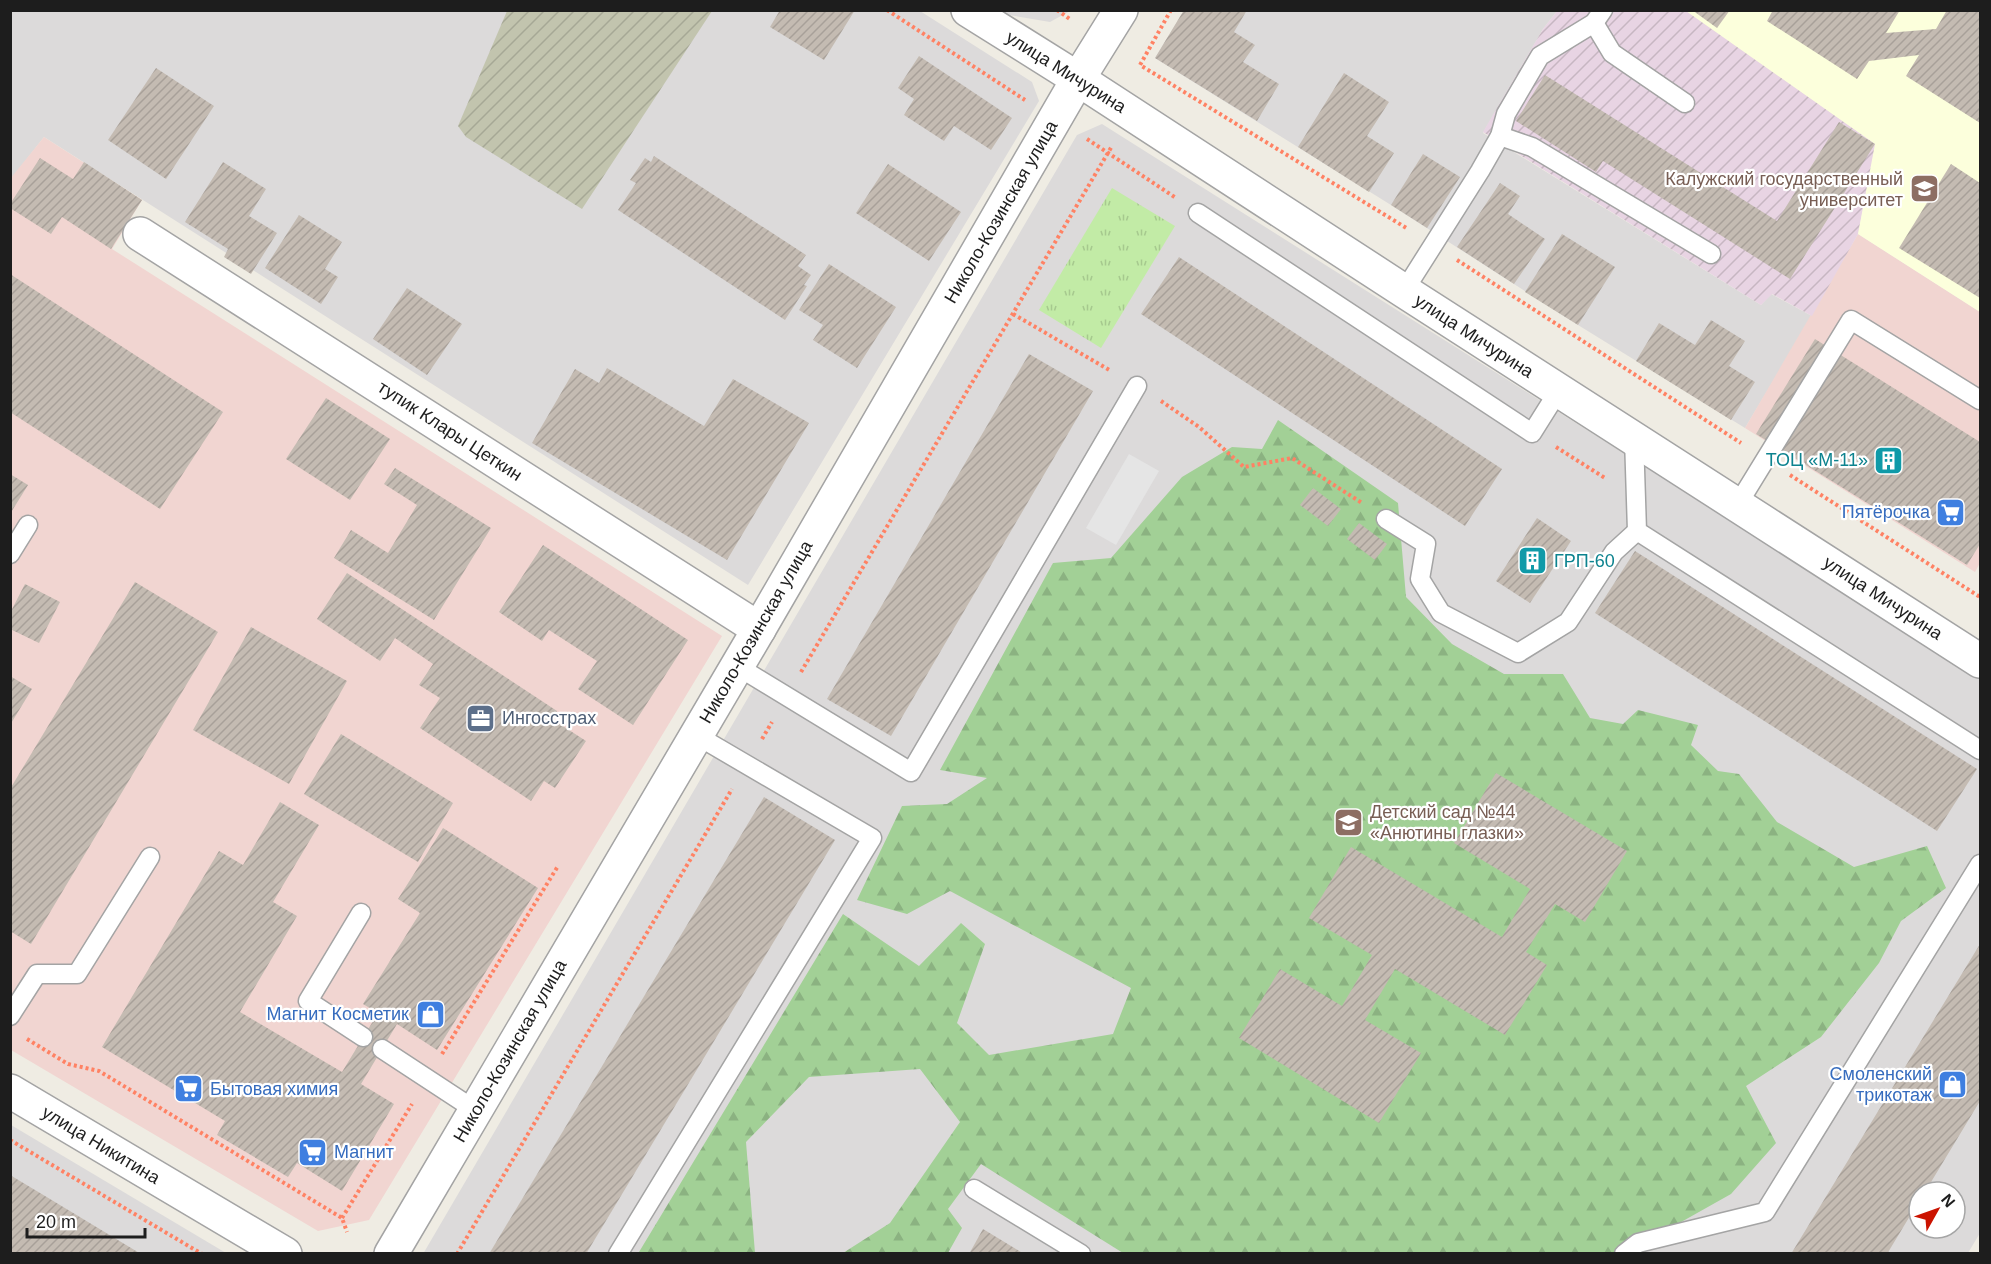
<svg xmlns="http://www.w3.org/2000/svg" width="1991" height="1264" viewBox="0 0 1991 1264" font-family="Helvetica,sans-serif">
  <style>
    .residential { fill: #dcdada; fill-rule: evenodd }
    .commercial { fill: #f1d5d1 }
    .industrial { fill: url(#industrial-furrows) }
    .education { fill: #fcffdc }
    .construction { fill: url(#construction-furrows) }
    .grass { fill: url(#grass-tufts) }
    .forest { fill: url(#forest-firs) }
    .parking { fill: #e5e5e5 }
    .building { fill: url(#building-hatch) }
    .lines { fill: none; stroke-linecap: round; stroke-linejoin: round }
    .service-casing { stroke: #a4a4a4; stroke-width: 21 }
    .minor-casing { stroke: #a4a4a4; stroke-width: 36 }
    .tertiary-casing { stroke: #a4a4a4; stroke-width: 36 }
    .path { stroke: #ff8264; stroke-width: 4; stroke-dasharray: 3 3; stroke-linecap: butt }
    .service { stroke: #fff; stroke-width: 18 }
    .minor { stroke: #fff; stroke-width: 33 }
    .tertiary { stroke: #fff; stroke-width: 33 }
    .labels { text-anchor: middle; stroke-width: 4.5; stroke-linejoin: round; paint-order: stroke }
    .street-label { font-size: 18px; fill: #1d1d1d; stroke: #fff }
    .education-label { font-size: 18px; fill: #785e54; stroke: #fff; text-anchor: end }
    .culture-label { font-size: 18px; fill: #0d838f; stroke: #fff; text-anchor: end }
    .shop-label { font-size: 18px; fill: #366cbe; stroke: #fff; text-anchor: end }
    .service-label { font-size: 18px; fill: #4e5e75; stroke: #fff; text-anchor: start }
  </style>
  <defs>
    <pattern id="industrial-furrows" width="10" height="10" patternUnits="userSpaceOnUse" patternTransform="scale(1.5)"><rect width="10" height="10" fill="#e8d4e3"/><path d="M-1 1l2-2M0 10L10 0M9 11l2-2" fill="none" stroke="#c7b6c2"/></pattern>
    <pattern id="construction-furrows" width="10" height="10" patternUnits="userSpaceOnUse" patternTransform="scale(1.5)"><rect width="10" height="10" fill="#c2c4ae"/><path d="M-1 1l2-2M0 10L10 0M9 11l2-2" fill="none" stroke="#a6a895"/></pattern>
    <pattern id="grass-tufts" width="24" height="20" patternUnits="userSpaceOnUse" patternTransform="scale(1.5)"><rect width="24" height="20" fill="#c2eba6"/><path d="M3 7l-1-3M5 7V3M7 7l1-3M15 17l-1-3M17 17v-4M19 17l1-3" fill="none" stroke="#a6c98e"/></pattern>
    <pattern id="forest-firs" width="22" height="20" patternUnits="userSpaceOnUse" patternTransform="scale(1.5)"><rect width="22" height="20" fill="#a2d096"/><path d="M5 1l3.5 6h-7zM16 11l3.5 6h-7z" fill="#8bb281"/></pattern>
    <pattern id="building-hatch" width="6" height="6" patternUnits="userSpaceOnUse" patternTransform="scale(1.5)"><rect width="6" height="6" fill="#c4bbb2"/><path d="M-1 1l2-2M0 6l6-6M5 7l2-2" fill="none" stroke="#a8a099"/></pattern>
  </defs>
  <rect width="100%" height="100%" fill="#efece3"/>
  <g class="residential">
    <path d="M11,11H920L1032,82L1039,101L748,585L44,137L11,179Z"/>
    <path d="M1002,11H1070L1050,22L1009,15Z"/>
    <path d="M1184,11H1557L1543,29L1483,133L1761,305L1771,294L1812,316L1745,428L1578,325L1391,205L1155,58Z"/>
    <path d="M1102,124L1980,678V1233L1968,1253L423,1254L1077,135ZM1919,1192H1955V1228H1919Z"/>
    <path d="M11,1125L226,1253H11Z"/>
  </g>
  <g class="commercial">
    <path d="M44,137L142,200L112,249L722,636L369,1220L318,1231L11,1050L10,179Z"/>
    <path d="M1858,234L1980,312V563L1975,572L1745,428Z"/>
  </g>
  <path class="industrial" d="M1686,10L1876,144L1858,234L1812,316L1772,294L1761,305L1483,132L1543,29L1557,11Z"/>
  <path class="education" d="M1686,11H1980V312L1858,234L1875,144Z"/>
  <path class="construction" d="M507,11H712L582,209L466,137L458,126Z"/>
  <path class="grass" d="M1112,188L1175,226L1101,348L1039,310Z"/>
  <path class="forest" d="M1278,420L1398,503L1406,597L1452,644L1504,674H1563L1590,718L1623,724L1638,710L1698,725L1691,745L1718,771L1739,774L1777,822L1854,867L1927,846L1946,888L1901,921L1879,963L1821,1037L1746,1086L1776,1143L1731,1194L1626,1253H1123L981,1164L948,1209L962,1228L948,1253H843L890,1223L960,1122L920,1069L809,1077L746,1142L755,1253L643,1254L639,1252L843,914L919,966L961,923L985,944L957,1023L989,1055L1113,1034L1131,988L950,891L907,914L857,900L902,806L947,804L987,778L940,770L1053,563L1111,558L1182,477L1232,447L1262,449Z"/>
  <path class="parking" d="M1129,454L1159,471L1116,545L1086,528Z"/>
  <g class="building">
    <path d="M780,10H855L824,60L770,27Z"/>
    <path d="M1184,10H1247L1234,32L1255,45L1243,62L1279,84L1257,121L1155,58Z"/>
    <path d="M1692,10H1730L1717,28Z"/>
    <path d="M1773,10H1900L1886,33L1936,29L1947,10H1980V123L1906,76L1919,55L1869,61L1857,79L1767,21Z"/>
    <path d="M919,56L1012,118L991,150L954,126L944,141L904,115L914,99L898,88Z"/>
    <path d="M156,68L214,106L166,179L108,140Z"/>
    <path d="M1344,73L1389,102L1367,136L1394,153L1369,192L1298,147Z"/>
    <path d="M1545,75L1777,221L1839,122L1875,144L1790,279L1603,161L1596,172L1516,121Z"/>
    <path d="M1423,154L1460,177L1427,228L1391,205Z"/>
    <path d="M654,156L806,255L798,266L811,275L804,285L807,286L785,320L618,210L636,183L630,180L645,158L651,162Z"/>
    <path d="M40,158L73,179L84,162L142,200L111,249L62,217L51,234L10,208V204Z"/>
    <path d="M223,162L266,189L249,216L277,233L251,274L224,257L228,249L185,222Z"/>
    <path d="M888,164L961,212L929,261L856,213Z"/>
    <path d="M1951,164L1980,183V298L1899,248Z"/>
    <path d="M1500,183L1520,196L1508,214L1545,239L1514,284L1457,247Z"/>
    <path d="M299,215L342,242L325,269L338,277L321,304L265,268Z"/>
    <path d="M1562,234L1615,267L1578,325L1525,292Z"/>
    <path d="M1179,257L1502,469L1465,526L1141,314Z"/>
    <path d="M829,264L896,307L857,368L813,340L823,325L799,310Z"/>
    <path d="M10,274L223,412L160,509L10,412Z"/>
    <path d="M407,288L462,324L427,375L373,339Z"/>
    <path d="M1711,320L1745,341L1729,366L1755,382L1731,420L1636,361L1659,323L1695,345Z"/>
    <path d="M1815,339L1980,442V544L1967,565L1756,434Z"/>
    <path d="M1029,354L1093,391L891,736L827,699Z"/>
    <path d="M607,368L704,426L733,379L809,423L727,560L532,443L575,369L599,383Z"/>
    <path d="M326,398L390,439L350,500L286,459Z"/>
    <path d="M395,468L491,528L434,620L334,558L351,530L388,553L417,505L384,484Z"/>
    <path d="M10,474L28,485L10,514Z"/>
    <path d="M1313,488L1341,509L1328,526L1300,505Z"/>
    <path d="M1537,518L1571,541L1530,603L1496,581Z"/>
    <path d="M1359,523L1387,544L1375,560L1347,539Z"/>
    <path d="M543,545L688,640L633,725L578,689L597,661L549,630L542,641L499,612Z"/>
    <path d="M1635,551L1977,769L1937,831L1595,613Z"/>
    <path d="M347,573L557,711L552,719L586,741L555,788L544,781L531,801L420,728L440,698L419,685L433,664L395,638L380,661L317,619Z"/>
    <path d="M135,582L218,632L31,944L10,931V789Z"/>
    <path d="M25,584L60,602L39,643L10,629V613Z"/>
    <path d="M251,627L347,681L289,784L193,730Z"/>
    <path d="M10,676L32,689L10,725Z"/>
    <path d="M341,734L453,803L418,862L304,794Z"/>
    <path d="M1496,773L1627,851L1585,922L1555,904L1526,952L1547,965L1505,1035L1395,969L1365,1020L1421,1053L1379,1123L1239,1038L1280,969L1342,1006L1372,955L1309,918L1351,847L1502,937L1530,889L1454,843Z"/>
    <path d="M764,797L835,840L586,1254H489Z"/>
    <path d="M280,802L319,825L273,902L297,916L240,1012L342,1072L378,1013L363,1004L420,913L398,899L443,828L538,888L437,1050L397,1024L361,1084L394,1104L342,1191L297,1163L288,1177L217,1135L225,1121L102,1047L219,851L243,865Z"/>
    <path d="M1980,944V1101L1925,1192H1919V1201L1887,1254H1791Z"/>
    <path d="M10,1175L50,1199L141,1254H10Z"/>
    <path d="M983,1229L1024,1254H969Z"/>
  </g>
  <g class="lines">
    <defs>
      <g id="service">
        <path d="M1594,23L1612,53L1685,103"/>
        <path d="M1500,136L1532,147L1711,254"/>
        <path d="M1198,213L1532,433L1559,390"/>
        <path d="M1404,291L1480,171L1500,136L1506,114L1540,56L1594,23L1603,10"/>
        <path d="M1634,438L1637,531L1980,750"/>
        <path d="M1738,504L1851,320L1980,400"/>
        <path d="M1386,519L1426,544L1420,579L1441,613L1518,653L1568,622L1614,552L1637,531"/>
        <path d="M10,554L28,525"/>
        <path d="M737,666L911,772L1137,386"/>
        <path d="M361,913L308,1001L363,1037"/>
        <path d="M10,1016L37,974H77L150,857"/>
        <path d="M382,1049L475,1110"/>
        <path d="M974,1189L1081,1254"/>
        <path d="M618,1254L872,838L696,735"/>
        <path d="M1624,1254L1638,1243L1765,1212L1980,864"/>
      </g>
      <g id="minor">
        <path d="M968,10L1078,79L1404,291L1980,661"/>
        <path d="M140,234L759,629"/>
        <path d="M391,1254L759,629L1078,79L1121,10"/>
      </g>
      <path id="tertiary" d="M10,1091L285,1254"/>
    </defs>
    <use href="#service" class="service-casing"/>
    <use href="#minor" class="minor-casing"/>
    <use href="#tertiary" class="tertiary-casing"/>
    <g class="path">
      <path d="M887,10L1025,100"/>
      <path d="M1057,10L1071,20"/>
      <path d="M1171,10L1140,65L1408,229"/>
      <path d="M1087,139L1176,198"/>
      <path d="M1457,260L1741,443"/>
      <path d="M1013,314L1111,371"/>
      <path d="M1161,401L1199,427L1244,467L1292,458L1362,503"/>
      <path d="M1556,447L1605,478"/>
      <path d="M1790,475L1980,597"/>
      <path d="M801,672L1112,146"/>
      <path d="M762,739L772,722"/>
      <path d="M27,1039L68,1064L99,1071L342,1218L347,1232"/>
      <path d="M442,1054L558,866"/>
      <path d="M10,1140L202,1254"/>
      <path d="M342,1218L412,1104"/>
      <path d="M457,1254L732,789"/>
    </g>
    <use href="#service" class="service"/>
    <use href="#minor" class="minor"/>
    <use href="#tertiary" class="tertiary"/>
  </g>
  <defs>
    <symbol id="university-square" viewBox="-11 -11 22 22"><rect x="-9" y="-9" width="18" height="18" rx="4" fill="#8d6e63" stroke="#fff"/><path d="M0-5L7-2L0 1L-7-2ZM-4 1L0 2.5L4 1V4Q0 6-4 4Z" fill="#fff"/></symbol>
    <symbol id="building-square" viewBox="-11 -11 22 22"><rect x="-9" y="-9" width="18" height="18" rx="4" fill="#0f9aa8" stroke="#fff"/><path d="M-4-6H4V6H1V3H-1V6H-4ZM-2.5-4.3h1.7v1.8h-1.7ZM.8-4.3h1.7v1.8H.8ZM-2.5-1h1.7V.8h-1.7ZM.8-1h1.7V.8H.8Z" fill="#fff"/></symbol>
    <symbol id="supermarket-square" viewBox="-11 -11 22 22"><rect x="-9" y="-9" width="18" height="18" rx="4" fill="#3f7fe0" stroke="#fff"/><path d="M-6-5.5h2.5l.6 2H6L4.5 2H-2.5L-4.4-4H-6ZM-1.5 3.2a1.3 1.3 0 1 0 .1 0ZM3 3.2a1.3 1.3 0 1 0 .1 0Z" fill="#fff"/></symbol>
    <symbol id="office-square" viewBox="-11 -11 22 22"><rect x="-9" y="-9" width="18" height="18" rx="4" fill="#5c6f8a" stroke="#fff"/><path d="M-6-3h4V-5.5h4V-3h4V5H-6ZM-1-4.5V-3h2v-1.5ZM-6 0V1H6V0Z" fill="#fff"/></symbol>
    <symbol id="school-square" viewBox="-11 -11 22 22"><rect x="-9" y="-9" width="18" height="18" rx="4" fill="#8d6e63" stroke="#fff"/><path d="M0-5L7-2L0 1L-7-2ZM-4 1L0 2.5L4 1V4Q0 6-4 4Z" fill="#fff"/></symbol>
    <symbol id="shop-square" viewBox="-11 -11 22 22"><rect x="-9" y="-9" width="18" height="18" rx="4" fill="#3f7fe0" stroke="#fff"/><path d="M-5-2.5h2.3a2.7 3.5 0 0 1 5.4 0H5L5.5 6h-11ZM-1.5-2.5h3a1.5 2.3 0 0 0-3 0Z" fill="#fff"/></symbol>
  </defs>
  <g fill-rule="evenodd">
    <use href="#university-square" x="1908" y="172" width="33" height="33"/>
    <use href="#building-square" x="1872" y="444" width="33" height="33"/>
    <use href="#supermarket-square" x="1934" y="496" width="33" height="33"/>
    <use href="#building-square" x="1516" y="544" width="33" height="33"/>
    <use href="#office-square" x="464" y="702" width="33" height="33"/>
    <use href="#school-square" x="1332" y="806" width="33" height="33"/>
    <use href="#shop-square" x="414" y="998" width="33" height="33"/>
    <use href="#shop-square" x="1936" y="1068" width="33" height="33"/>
    <use href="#supermarket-square" x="172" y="1072" width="33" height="33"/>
    <use href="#supermarket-square" x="296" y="1136" width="33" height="33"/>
  </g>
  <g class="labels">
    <g class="street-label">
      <text transform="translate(1066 72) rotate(32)" y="6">улица Мичурина</text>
      <text transform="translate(1001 212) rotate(-60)" y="6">Николо-Козинская улица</text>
      <text transform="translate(1474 336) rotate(33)" y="6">улица Мичурина</text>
      <text transform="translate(450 431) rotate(33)" y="6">тупик Клары Цеткин</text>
      <text transform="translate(1883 598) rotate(33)" y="6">улица Мичурина</text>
      <text transform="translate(756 632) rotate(-60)" y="6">Николо-Козинская улица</text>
      <text transform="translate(510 1051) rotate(-60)" y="6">Николо-Козинская улица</text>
      <text transform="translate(101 1145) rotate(31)" y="6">улица Никитина</text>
    </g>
    <g class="education-label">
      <text x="1903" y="185">Калужский государственный<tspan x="1903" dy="21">университет</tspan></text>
      <text x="1370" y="818" text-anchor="start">Детский сад №44<tspan x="1370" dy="21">«Анютины глазки»</tspan></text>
    </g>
    <g class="culture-label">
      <text x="1868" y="466">ТОЦ «M-11»</text>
      <text x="1554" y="567" text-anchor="start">ГРП-60</text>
    </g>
    <g class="shop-label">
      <text x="1930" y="518">Пятёрочка</text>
      <text x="409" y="1020">Магнит Косметик</text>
      <text x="1932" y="1080">Смоленский<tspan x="1932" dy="21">трикотаж</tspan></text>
      <text x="210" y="1095" text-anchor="start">Бытовая химия</text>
      <text x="334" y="1158" text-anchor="start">Магнит</text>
    </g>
    <g class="service-label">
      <text x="502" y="724">Ингосстрах</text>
    </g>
  </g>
  <rect width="1991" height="1264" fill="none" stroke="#1d1d1d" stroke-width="24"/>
  <g transform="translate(1937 1210) rotate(50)"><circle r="28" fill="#ffffff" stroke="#a5a5a5" stroke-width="1.5"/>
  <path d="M0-4.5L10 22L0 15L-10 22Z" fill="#cb1300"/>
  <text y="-9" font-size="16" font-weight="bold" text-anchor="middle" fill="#1d1d1d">N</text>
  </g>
  <path d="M27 1228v9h118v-9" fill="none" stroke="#1d1d1d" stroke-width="3"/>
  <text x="36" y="1228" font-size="18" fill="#1d1d1d" stroke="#ffffff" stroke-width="4.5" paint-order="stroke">20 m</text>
</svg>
